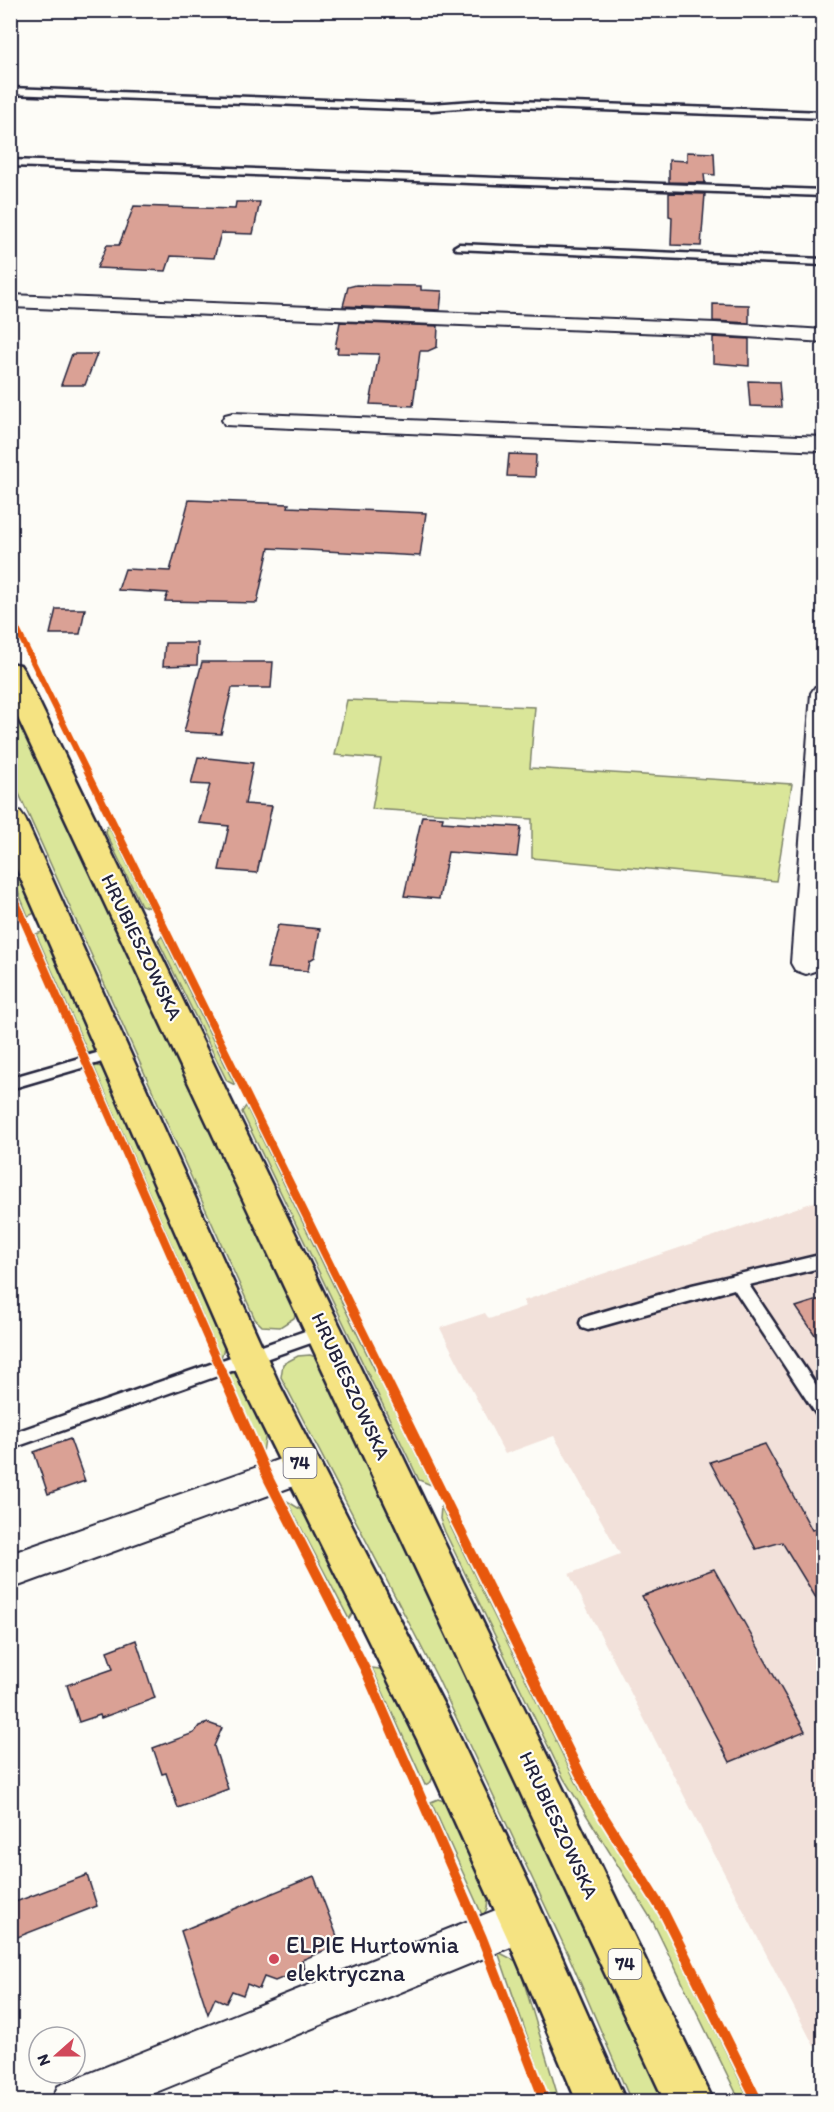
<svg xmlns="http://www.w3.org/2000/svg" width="834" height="2112" viewBox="0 0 834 2112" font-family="Itim,sans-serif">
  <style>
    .built { fill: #f2e1da }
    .green { fill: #dae699; stroke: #7e846a; stroke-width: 1.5 }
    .building { fill: #daa195; stroke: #22223b; stroke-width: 1.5 }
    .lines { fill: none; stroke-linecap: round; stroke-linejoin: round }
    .lane-casing { stroke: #22223b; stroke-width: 5 }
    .street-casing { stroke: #22223b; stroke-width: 4 }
    .primary-casing { stroke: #22223b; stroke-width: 5 }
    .lane { fill: #fdfcf7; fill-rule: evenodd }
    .street { fill: #fdfcf7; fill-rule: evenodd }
    .primary { fill: #f5e382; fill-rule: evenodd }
    .cycleway-far2-casing { stroke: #fdfcf7; stroke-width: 9 }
    .cycleway-far1-casing { stroke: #fdfcf7; stroke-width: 11 }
    .cycleway-casing { stroke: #fdfcf7; stroke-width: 14 }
    .cycleway-far2 { stroke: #e8590c; stroke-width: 6 }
    .cycleway-far1 { stroke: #e8590c; stroke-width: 8 }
    .cycleway { stroke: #e8590c; stroke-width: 10 }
    .poi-dot { fill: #d1495b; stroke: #fdfcf7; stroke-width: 2 }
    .labels { text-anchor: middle; stroke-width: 4.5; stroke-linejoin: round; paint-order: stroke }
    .shield { fill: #fdfcf7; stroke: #646373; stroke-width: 1.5 }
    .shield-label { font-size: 18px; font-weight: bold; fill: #22223b }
    .street-label { font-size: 20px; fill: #22223b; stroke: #fdfcf7 }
    .near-poi-label { font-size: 24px; fill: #22223b; stroke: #fdfcf7; text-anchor: start }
  </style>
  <rect width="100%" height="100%" fill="#fdfcf7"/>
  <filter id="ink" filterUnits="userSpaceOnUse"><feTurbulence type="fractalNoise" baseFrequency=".0167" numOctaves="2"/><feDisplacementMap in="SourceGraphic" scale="12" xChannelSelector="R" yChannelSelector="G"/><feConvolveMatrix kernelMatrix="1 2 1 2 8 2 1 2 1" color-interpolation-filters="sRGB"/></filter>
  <g filter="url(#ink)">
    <path class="built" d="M823,1199L824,2040L814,2046L569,1574L620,1554L554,1436L505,1454L440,1328L485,1313L489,1319L526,1306L523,1301Z"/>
    <g class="green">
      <path d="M10,696L297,1309L294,1318L280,1327L262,1326L255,1319L11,776Z"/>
      <path d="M347,700L535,707L530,768L792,784L776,881L532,858V819L372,809L381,759L335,755Z"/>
      <path d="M108,825L149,908L141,905L105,831Z"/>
      <path d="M10,863L18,866L37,908L33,914L28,916L11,874Z"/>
      <path d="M42,932L49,934L96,1044L93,1051L88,1053L36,934Z"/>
      <path d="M162,936L235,1085L227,1081L158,940Z"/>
      <path d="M97,1066L106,1068L225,1345L221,1358L94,1067Z"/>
      <path d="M246,1106L431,1485L419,1480L242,1112Z"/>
      <path d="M310,1355L318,1358L668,2101H631L568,1954L437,1677L281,1377L283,1364L298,1356Z"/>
      <path d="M234,1373L238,1375L266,1432L263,1452L229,1374Z"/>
      <path d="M287,1501L308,1514L357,1607L349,1619Z"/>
      <path d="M441,1507L580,1790L660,1918L750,2101H740L653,1922L564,1779L445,1532L440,1519Z"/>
      <path d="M372,1668L387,1670L435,1771L431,1782L425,1785Z"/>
      <path d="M438,1799L450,1803L489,1891L487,1908L483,1917L431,1802Z"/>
      <path d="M498,1952L516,1961L520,1969L557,2093L548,2096Z"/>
    </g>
    <g class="building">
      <path d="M687,152L714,153L715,175L704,174L705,183L669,182V160L687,161Z"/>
      <path d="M669,193L705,194L701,246L671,245L672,217L669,216Z"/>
      <path d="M236,202H260L253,234L221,233L214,258L171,256L166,271L97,268L107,245H119L134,206L235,209Z"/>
      <path d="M356,285L421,286V290L442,291L440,310L343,306L348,287Z"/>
      <path d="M713,304L749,305V323L713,321Z"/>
      <path d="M340,322L438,326L437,347L428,351H420L413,406L370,404L379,354L337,353L338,348H335Z"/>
      <path d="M713,337L749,339V366L713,363Z"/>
      <path d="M72,354H97L85,385H61Z"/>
      <path d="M748,381L779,382L781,407L750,406Z"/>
      <path d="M509,454L536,455L535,477L507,476Z"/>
      <path d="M189,500L289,504L288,507L426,513L420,556L269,548L257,603L165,601L168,593L118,590L125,569L170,571Z"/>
      <path d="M56,609H85L80,634H50Z"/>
      <path d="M165,643H198L197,665L163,666Z"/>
      <path d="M202,662H273L271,688H232L221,734L184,732Z"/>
      <path d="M198,757L253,763L245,804L272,806L257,873L219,870L229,826L199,823L210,785L191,784Z"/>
      <path d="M422,816L443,817L442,822L521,827L517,857L448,852L439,899L404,896Z"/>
      <path d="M278,925L320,929L315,957L310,960L308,971L267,968Z"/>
      <path d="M824,1298V1348L796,1307Z"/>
      <path d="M70,1439L85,1481L48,1494L34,1452Z"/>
      <path d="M765,1444L812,1530L824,1525V1611L782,1542L756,1549L710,1462Z"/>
      <path d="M714,1569L805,1731L730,1762L642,1596Z"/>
      <path d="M136,1640L155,1698L101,1718L100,1715L79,1722L67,1685L113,1669L107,1651Z"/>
      <path d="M208,1723L222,1728L214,1746L228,1789L178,1808L166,1773L162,1774L153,1748L194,1733L199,1726Z"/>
      <path d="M87,1875L97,1906L10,1940V1904Z"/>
      <path d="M314,1876L340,1944L302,1960L305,1969L275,1981L264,1977L259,1989L247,1984L243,1995L232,1991L226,2003L215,1998L208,2014L181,1931Z"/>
    </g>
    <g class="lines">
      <defs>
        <g id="lane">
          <path d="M10,88L432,104L487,100L824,112V118L487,106L432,110L400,109L10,94Z"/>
          <path d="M11,160L824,190V196L11,166Z"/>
          <path d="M459,244L824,259V265L456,249L454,247Z"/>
          <path d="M114,1048L119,1049L121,1053L119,1057L10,1089V1078Z"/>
          <path d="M824,1254V1267L749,1285L824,1397V1419L818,1417L734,1289L588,1330L582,1328L580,1323L582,1318L588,1316L692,1285Z"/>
          <path d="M325,1324L331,1326L333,1331L331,1336L10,1449V1434Z"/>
        </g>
        <g id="street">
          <path d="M10,295L715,323L824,330V342L715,335L10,307Z"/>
          <path d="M233,413L824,437V451L225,425L222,420L225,415Z"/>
          <path d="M824,685V923L821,963L817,970L806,974L795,970L791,963L811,693L815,687Z"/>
          <path d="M303,1451L316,1456L322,1467L316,1478L10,1589V1554Z"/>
          <path d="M523,1899L538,1906L545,1921L538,1936L132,2102H51L58,2086Z"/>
        </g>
        <g id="primary">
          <path d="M10,663L20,665L24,671L714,2102H665L10,701Z"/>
          <path d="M10,809L20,812L25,819L278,1382L448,1713L539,1905L626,2102H577L507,1937L418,1741L242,1385L10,854Z"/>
        </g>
      </defs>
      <use href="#lane" class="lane-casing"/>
      <use href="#street" class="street-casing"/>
      <use href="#primary" class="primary-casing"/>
      <use href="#lane" class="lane"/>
      <use href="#street" class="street"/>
      <use href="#primary" class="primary"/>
      <defs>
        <path id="cycleway-far2" d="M10,615L99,796"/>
        <g id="cycleway-far1">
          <path d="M99,795L383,1372"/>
          <path d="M10,889L222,1372"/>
        </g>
        <g id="cycleway">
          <path d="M221,1371L269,1480L365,1669L482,1938L545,2102"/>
          <path d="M382,1371L592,1798L664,1913L758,2102"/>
        </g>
      </defs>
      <use href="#cycleway-far2" class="cycleway-far2-casing"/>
      <use href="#cycleway-far1" class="cycleway-far1-casing"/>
      <use href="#cycleway" class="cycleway-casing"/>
      <use href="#cycleway-far2" class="cycleway-far2"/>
      <use href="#cycleway-far1" class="cycleway-far1"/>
      <use href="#cycleway" class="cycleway"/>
    </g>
  </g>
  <circle class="poi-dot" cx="274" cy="1959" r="6"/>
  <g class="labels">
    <g class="shield">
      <rect x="283.5" y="1448" width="33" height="30" rx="4.5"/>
      <rect x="608.5" y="1949" width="33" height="30" rx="4.5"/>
    </g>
    <g class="shield-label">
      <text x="300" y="1469">74</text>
      <text x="625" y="1970">74</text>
    </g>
    <g class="street-label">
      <text transform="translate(142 947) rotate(64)" y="7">HRUBIESZOWSKA</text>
      <text transform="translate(351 1386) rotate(65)" y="7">HRUBIESZOWSKA</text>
      <text transform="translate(559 1825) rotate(65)" y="7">HRUBIESZOWSKA</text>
    </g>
    <g class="near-poi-label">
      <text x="286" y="1953">ELPIE Hurtownia<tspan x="286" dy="28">elektryczna</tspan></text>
    </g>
  </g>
  <rect width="834" height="2112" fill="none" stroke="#fdfcf7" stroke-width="36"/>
  <rect x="18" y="18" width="798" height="2076" fill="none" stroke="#22223b" stroke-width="2" filter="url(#ink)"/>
  <g transform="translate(57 2055) rotate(249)"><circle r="28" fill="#fdfcf7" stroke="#a5a5ac" stroke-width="1.5"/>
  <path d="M0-4.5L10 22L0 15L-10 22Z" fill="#d1495b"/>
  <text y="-9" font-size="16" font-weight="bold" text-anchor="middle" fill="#22223b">N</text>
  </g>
</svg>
